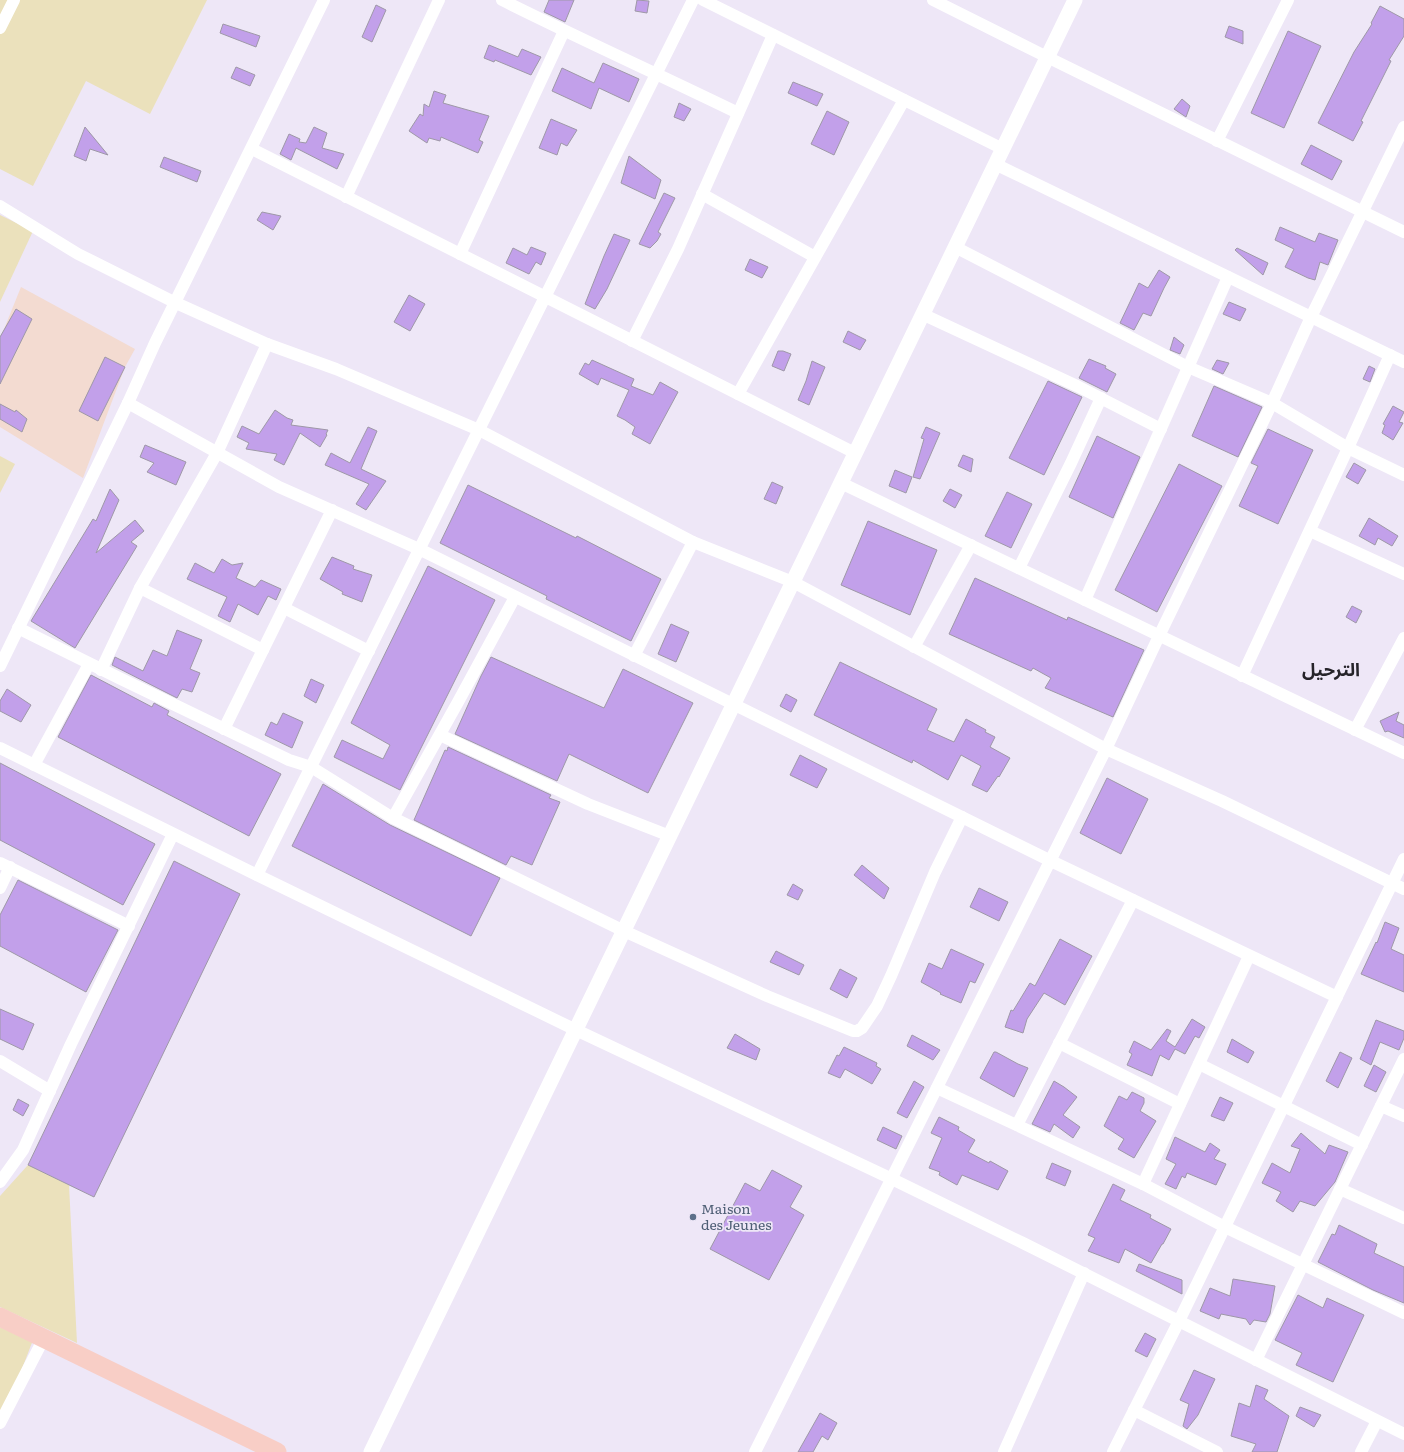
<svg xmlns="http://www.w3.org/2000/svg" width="1404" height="1452" viewBox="0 0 1404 1452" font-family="Literata,'Noto Sans Arabic',serif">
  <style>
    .education { fill: #f3dbd1 }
    .sand { fill: #ebe1bc }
    .building { fill: #c2a0ea; stroke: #9e98a7 }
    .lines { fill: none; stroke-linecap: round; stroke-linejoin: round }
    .minor { stroke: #fff; stroke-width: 12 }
    .tertiary { stroke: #fff; stroke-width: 15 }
    .primary { stroke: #f8cec6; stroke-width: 19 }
    .service-dot { fill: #5c6f8a; stroke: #eee7f7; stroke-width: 1.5 }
    .labels { text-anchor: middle; stroke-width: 3.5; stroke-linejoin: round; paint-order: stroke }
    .service-label { font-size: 14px; fill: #4e5e75; stroke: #eee7f7; text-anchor: start }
    .district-label { font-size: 18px; font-weight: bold; fill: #26242a; stroke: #eee7f7 }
  </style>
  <rect width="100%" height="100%" fill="#eee7f7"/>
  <path class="education" d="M21,287L135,349L125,367L83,478L0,427V339Z"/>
  <g class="sand">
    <path d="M0,0H207L150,114L86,81L33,186L0,169Z"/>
    <path d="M0,215L33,231L0,302Z"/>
    <path d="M0,456L15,464L0,493Z"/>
    <path d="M28,1165L69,1185L77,1343L0,1307V1196Z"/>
    <path d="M0,1327L33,1340L4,1416H0Z"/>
  </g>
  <g class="building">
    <path d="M549,0H574L565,22L544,12Z"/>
    <path d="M637,0L649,1L647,13L635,11Z"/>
    <path d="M376,5L386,10L372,42L362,37Z"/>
    <path d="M1380,6L1404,19V36L1389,60L1391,61L1361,121L1363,122L1353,141L1318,123L1354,52L1372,24L1371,23Z"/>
    <path d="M223,24L260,36L256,47L220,33Z"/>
    <path d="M1229,26L1243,31V44L1225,37Z"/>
    <path d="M1288,31L1321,46L1284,128L1251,113Z"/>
    <path d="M489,45L518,57L522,49L541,57L531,75L495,60L494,62L484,58Z"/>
    <path d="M603,63L639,79L629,102L599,88L591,109L552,91L562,68L594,83Z"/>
    <path d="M236,67L255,75L250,86L231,78Z"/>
    <path d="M793,82L823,94L817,106L788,93Z"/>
    <path d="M434,91L446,95L443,103L489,116L479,140L483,142L478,153L441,137L440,141L429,138L427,143L409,131L420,114L423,116L424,104L429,107Z"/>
    <path d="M1182,99L1190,106L1186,117L1174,109Z"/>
    <path d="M679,103L691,109L684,121L674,117Z"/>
    <path d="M827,111L849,122L834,155L811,144Z"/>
    <path d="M551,119L577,130L567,146L561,143L557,155L539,148Z"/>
    <path d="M85,127L108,155L90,149L86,161L74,156Z"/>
    <path d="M314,127L327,133L322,148L344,154L337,169L296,148L291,160L280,154L289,134L300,139L299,142L306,143Z"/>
    <path d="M1311,145L1342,161L1332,180L1301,164Z"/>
    <path d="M629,156L661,180L655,199L621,183Z"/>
    <path d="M164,157L201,171L197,182L160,167Z"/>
    <path d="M664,193L675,198L658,232L661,234L657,241L650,248L639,244Z"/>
    <path d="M262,212L281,216L273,230L257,220Z"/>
    <path d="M1280,227L1315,242L1319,233L1338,240L1328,265L1320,262L1315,280L1308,278L1285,267L1294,249L1275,240Z"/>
    <path d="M614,234L630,240L607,289L595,309L585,304L604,256Z"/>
    <path d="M531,247L546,253L541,265L536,262L529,274L506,263L513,248L527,255Z"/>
    <path d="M1237,248L1268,263L1263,275L1235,250Z"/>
    <path d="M750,259L768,267L762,278L745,270Z"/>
    <path d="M1159,270L1170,277L1164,288L1151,316L1143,313L1134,330L1120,323L1139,283L1148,288Z"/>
    <path d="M409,295L425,304L410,331L394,322Z"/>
    <path d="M1229,302L1246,309L1240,321L1223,314Z"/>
    <path d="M16,309L32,319L0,384V337Z"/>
    <path d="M848,331L866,340L860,350L843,342Z"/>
    <path d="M1174,337L1184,345L1180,354L1170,350Z"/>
    <path d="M778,351H783L791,354L784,371L772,366Z"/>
    <path d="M105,357L125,367L98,421L79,411Z"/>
    <path d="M1089,359L1106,366L1105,368L1116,374L1107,392L1079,378Z"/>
    <path d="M592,360L634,379L631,386L653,395L660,382L678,392L650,444L632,434L635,427L625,420L617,416L629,390L601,378L598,385L579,374L585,363L589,365Z"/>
    <path d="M1217,360L1229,363L1223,374L1212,369Z"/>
    <path d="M812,361L825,367L809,405L798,400L806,381Z"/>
    <path d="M1369,366L1375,369L1370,382L1363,379Z"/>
    <path d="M1048,381L1082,397L1044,475L1009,458Z"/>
    <path d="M1214,386L1262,407L1238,457L1192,436Z"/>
    <path d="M0,404L15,412L16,410L27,419L22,432L0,419Z"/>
    <path d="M1393,406L1404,412L1399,422L1403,423L1393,440L1382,433L1385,425L1383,424Z"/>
    <path d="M275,410L287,418L293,420L291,425L328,430L326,434L327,435L320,447L300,433L284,465L274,460L277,454L246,449L249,443L237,437L242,426L259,434Z"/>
    <path d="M368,427L377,431L361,469L386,481L366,510L356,504L369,484L325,465L331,453L350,463Z"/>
    <path d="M926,427L940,433L920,479L913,477L924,439L921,438Z"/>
    <path d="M1268,429L1313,450L1278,524L1239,506L1258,466L1251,463Z"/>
    <path d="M1097,436L1140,457L1113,518L1069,497Z"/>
    <path d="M145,445L186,462L176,485L147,472L154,463L140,457Z"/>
    <path d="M963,455L973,459L971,472L958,466Z"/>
    <path d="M1354,463L1366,470L1358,484L1346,477Z"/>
    <path d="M1179,464L1222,486L1157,612L1115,590Z"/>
    <path d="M895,470L912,477L906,493L889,486Z"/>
    <path d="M772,482L783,487L776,504L764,499Z"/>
    <path d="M468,485L576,538L577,536L661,579L631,641L546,599L547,596L440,543Z"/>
    <path d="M110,489L119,500L96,553L135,520L144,531L131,542L137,546L75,648L31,621L93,519L96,521Z"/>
    <path d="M950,489L962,495L955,508L943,501Z"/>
    <path d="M1007,492L1032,504L1011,548L985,536Z"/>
    <path d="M1369,518L1398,536L1392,546L1378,538L1375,545L1359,536Z"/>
    <path d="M868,521L937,550L910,615L841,585Z"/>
    <path d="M332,557L354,566L353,569L372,575L362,602L342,594L343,592L320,579Z"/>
    <path d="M222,559L232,565L243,563L236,578L255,587L261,580L281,589L276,600L268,596L258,615L238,604L230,622L218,616L227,597L187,579L195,563L214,573Z"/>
    <path d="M428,566L495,600L400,790L334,757L342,740L383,759L390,745L351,723Z"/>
    <path d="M975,578L1067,620L1068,617L1144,650L1113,717L1045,688L1051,678L1033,668L1031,671L949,634Z"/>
    <path d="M1352,606L1362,611L1356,623L1346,617Z"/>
    <path d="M671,624L689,632L676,662L658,654Z"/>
    <path d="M177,630L202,640L190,669L200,673L192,692L182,689L177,698L112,665L115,657L143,671L153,650L167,656Z"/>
    <path d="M491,657L604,708L623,669L693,703L648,793L569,754L557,781L455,734L481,676Z"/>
    <path d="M840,662L937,709L927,730L954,742L966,719L986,730L985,732L995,737L990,747L1010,758L999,777L998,776L987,792L972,785L981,766L961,755L948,780L913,760L912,763L814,715Z"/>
    <path d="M91,675L152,707L154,703L169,711L167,715L281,774L249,836L58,737Z"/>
    <path d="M311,679L324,685L316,703L304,696Z"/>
    <path d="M7,689L31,705L21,722L0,711V701Z"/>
    <path d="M786,694L797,700L791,712L780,706Z"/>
    <path d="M1399,712L1396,721L1404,725V738L1388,731L1385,732L1380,721Z"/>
    <path d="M283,713L303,722L292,748L265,735L271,722L277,725Z"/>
    <path d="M448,747L551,795L549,798L560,802L532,865L511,856L506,865L414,820L445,750L447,751Z"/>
    <path d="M800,755L827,769L817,788L790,775Z"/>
    <path d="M0,763L155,844L123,905L0,840Z"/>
    <path d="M1107,778L1148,799L1121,854L1080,833Z"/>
    <path d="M323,784L390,825L500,878L471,936L292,846Z"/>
    <path d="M174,861L240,894L94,1197L28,1165Z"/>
    <path d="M862,865L889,888L884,899L854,875Z"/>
    <path d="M18,880L118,930L86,992L0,946V915Z"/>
    <path d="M793,884L803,890L798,900L787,895Z"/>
    <path d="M979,888L1008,902L999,921L970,907Z"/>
    <path d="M1385,922L1399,928L1391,949L1404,955V992L1361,974L1376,942L1377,943Z"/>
    <path d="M1060,939L1092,956L1065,1005L1044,993L1027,1019L1023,1033L1005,1027L1011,1010L1013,1011L1030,983L1035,986Z"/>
    <path d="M951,949L984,964L975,983L970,981L961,1003L940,994L941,993L921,982L929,963L942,969Z"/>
    <path d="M776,951L804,965L799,975L770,962Z"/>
    <path d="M840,969L857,978L847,998L830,989Z"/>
    <path d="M0,1009L34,1024L23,1050L0,1039Z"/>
    <path d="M1192,1019L1205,1027L1199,1038L1195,1036L1185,1054L1175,1049L1169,1060L1160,1055L1152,1076L1127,1065L1132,1054L1129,1052L1134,1041L1151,1050L1167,1029L1171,1031L1166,1041L1175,1047Z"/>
    <path d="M1376,1020L1404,1031V1038L1399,1050L1380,1042L1371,1065L1360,1059Z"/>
    <path d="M735,1034L760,1049L756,1060L727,1048Z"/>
    <path d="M912,1035L940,1050L933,1060L907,1046Z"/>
    <path d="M1232,1039L1254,1052L1248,1063L1227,1052Z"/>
    <path d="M844,1047L877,1063L876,1066L881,1069L872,1084L845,1069L840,1078L828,1073L837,1055L839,1056Z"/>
    <path d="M994,1052H996L1018,1064L1028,1068L1014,1097L980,1078Z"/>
    <path d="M1340,1052L1352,1058L1338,1088L1326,1081Z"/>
    <path d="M1374,1065L1386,1072L1376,1092L1364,1086Z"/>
    <path d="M914,1081L924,1087L907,1118L897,1113Z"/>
    <path d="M1054,1081L1064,1087L1077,1097L1063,1115L1080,1127L1073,1138L1054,1124L1050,1132L1032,1124Z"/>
    <path d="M1132,1092L1144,1098V1103L1140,1111L1156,1121L1134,1158L1118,1149L1124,1139L1104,1126L1119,1096L1127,1100Z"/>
    <path d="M1220,1097L1233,1103L1224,1121L1211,1116Z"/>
    <path d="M18,1099L29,1105L23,1116L13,1110Z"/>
    <path d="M939,1117L959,1127L958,1130L975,1140L968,1152L989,1163L990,1161L1008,1171L998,1190L962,1175L957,1185L939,1175L940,1172L929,1168L942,1138L931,1133Z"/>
    <path d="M883,1127L902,1136L896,1149L877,1140Z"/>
    <path d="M1301,1133L1325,1154L1329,1145L1348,1152L1335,1182L1315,1206L1300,1201L1293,1212L1276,1201L1281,1192L1262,1183L1272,1163L1290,1173L1300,1149L1291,1146Z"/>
    <path d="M1175,1137L1205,1152L1210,1143L1220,1150L1214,1159L1226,1164L1216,1185L1187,1173L1185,1178L1182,1176L1176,1189L1165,1184L1176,1164L1166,1159Z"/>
    <path d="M1052,1163L1071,1171L1065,1186L1046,1178Z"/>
    <path d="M772,1170L802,1186L790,1207L804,1215L769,1280L710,1249L745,1183L760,1191Z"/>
    <path d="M1113,1184L1125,1190L1120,1200L1151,1215L1150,1218L1171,1229L1163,1244H1162L1151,1263L1125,1249L1119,1263L1088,1251L1095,1238L1088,1235Z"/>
    <path d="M1339,1225L1377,1244L1374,1253L1404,1267V1303L1373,1290L1318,1262L1332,1234L1335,1235Z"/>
    <path d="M1139,1264L1182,1280V1294L1136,1271Z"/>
    <path d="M1233,1279L1275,1286L1270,1314L1266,1322L1254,1320L1250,1325L1246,1319L1221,1314L1219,1319L1200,1311L1210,1288L1230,1296Z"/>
    <path d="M1298,1295L1323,1308L1327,1298L1364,1315L1333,1382L1296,1365L1302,1353L1275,1340Z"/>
    <path d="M1145,1333L1156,1339L1147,1357L1135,1351Z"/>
    <path d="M1194,1370L1215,1379L1198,1415L1187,1429L1183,1426L1189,1404L1180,1400Z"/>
    <path d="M1256,1385L1268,1390L1264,1399L1289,1416L1277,1452H1252L1256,1444L1231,1436L1239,1403L1250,1407Z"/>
    <path d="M1300,1407L1321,1415L1314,1427L1296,1416Z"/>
    <path d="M820,1413L837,1423L828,1440L822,1436L813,1452H798Z"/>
  </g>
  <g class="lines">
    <g class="minor">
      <path d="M502,0C580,39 660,75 738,113"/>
      <path d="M703,0L1003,149"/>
      <path d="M933,0L1047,57L1404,232"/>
      <path d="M0,28L14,0"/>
      <path d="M1217,141L1288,0"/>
      <path d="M252,149L855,453"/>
      <path d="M995,164L1404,362"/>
      <path d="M702,194L815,257"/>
      <path d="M346,197L439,0"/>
      <path d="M0,206L78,254L176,303L267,344L336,369L479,430L693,542L793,582L1106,749L1222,801L1404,889"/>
      <path d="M955,247L1188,367L1272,403L1348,448L1404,475"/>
      <path d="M460,254L564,31"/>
      <path d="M922,314L1077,386L1161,429"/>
      <path d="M632,341L678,249L773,35"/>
      <path d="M738,394L904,100"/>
      <path d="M128,403L279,487L419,549L1051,861L1337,997"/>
      <path d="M841,483L1404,753"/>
      <path d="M1310,531L1404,574"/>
      <path d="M1019,568L1071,463L1101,398"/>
      <path d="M140,588L263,650"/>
      <path d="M1085,600L1228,277"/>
      <path d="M284,608L369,651"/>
      <path d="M18,628L119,678L289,760L311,767L393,818L624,931L767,996L853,1031H857L862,1028L877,1006L891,976L935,872L962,817"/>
      <path d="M914,647L971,545"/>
      <path d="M634,656L693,542"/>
      <path d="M0,666L128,403L155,343L324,0"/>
      <path d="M101,670L140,588L217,453L267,344"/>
      <path d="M1242,676L1348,448L1390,355"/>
      <path d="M224,729L332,510"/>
      <path d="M1355,730L1404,638"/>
      <path d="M440,735L588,804L670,836"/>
      <path d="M0,748L257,875L576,1030L892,1179L1023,1243L1404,1434"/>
      <path d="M34,765L89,664"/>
      <path d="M393,818L458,702L515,597"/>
      <path d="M0,863L129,926"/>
      <path d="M257,875L693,0"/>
      <path d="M0,888L10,867"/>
      <path d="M1059,1043L1180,1104"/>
      <path d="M0,1061L50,1091"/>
      <path d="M1199,1064L1362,1145"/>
      <path d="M937,1088L1143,1184L1225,1227L1404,1313"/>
      <path d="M1381,1106L1404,1116"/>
      <path d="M1017,1125L1133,900"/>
      <path d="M0,1182L23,1150L71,1044L173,834"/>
      <path d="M1143,1184L1249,956"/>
      <path d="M1340,1189L1404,1218"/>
      <path d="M1256,1360L1404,1059"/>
      <path d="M1134,1410L1217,1452"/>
      <path d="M0,1423L44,1338"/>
      <path d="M755,1452L1106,749L1159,636L1272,403L1311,317L1404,127"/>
      <path d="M1004,1452L1084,1273"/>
      <path d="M1113,1452L1179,1321L1404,859"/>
      <path d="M1361,1452L1377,1421"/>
    </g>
    <path class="tertiary" d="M371,1452L1075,0"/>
    <path class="primary" d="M0,1317L277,1452"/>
  </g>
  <circle class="service-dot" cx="693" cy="1217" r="4"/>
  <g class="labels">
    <g class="service-label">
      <text x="701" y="1214">Maison<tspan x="701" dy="16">des Jeunes</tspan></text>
    </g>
    <g class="district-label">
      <text x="1331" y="676">الترحيل</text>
    </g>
  </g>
</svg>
